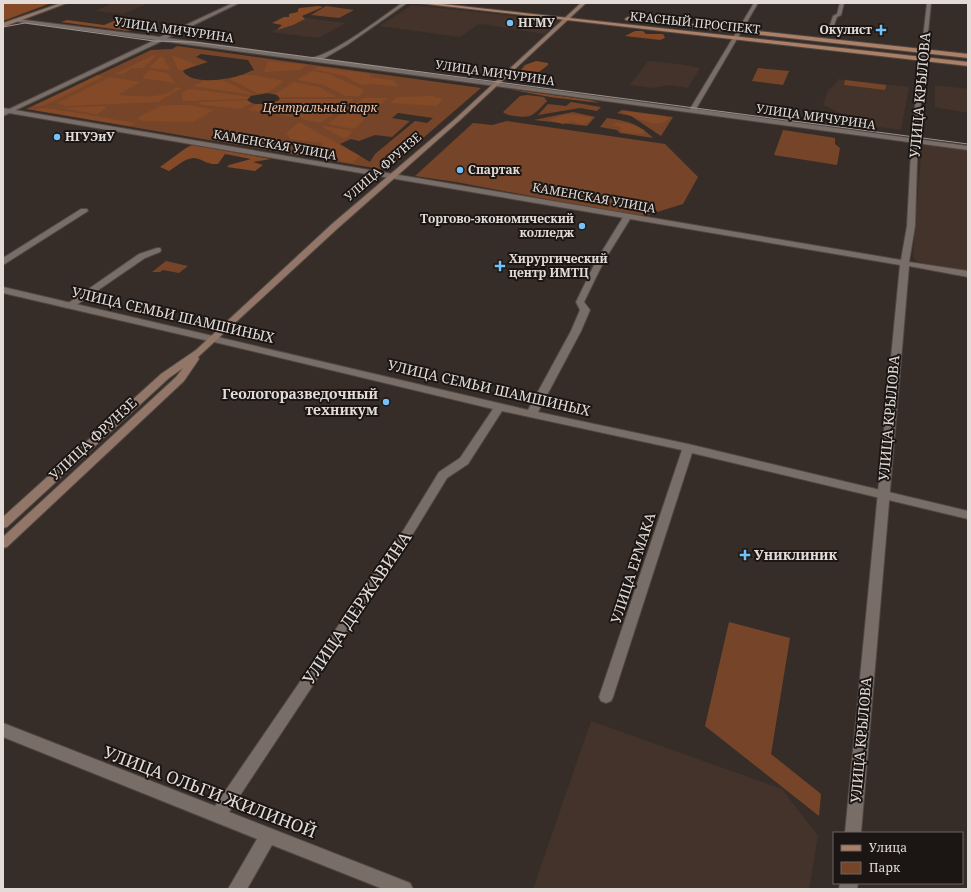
<svg xmlns="http://www.w3.org/2000/svg" width="971" height="892" viewBox="0 0 971 892" font-family="'Noto Serif',serif">
  <style>
    .built { fill: #43332a }
    .green { fill: #764529; fill-rule: evenodd }
    .forest { fill: #844a27 }
    .lines { fill: none; stroke-linecap: round; stroke-linejoin: round }
    .minor-casing { stroke: #514844; stroke-width: 2 }
    .tertiary-casing { stroke: #514844; stroke-width: 2 }
    .secondary-casing { stroke: #514844; stroke-width: 2 }
    .primary-casing { stroke: #514844; stroke-width: 2 }
    .minor { fill: #796d67; fill-rule: evenodd }
    .tertiary { fill: #796d67; fill-rule: evenodd }
    .secondary { fill: #927667; fill-rule: evenodd }
    .primary { fill: #ab8066; fill-rule: evenodd }
    .tram { stroke: #9c9490; stroke-width: 1 }
    .poi-dot { fill: #73c1f6; stroke: #1b1614; stroke-width: 1.5 }
    .labels { text-anchor: middle; stroke-width: 4; stroke-linejoin: round; paint-order: stroke }
    .far-poi-label { font-size: 12px; font-weight: bold; fill: #e2dbd7; stroke: #1b1614; text-anchor: start }
    .far-street-label { font-size: 12px; fill: #e2dbd7; stroke: #1b1614 }
    .far-park-label { font-size: 12px; font-style: italic; fill: #f6c1a3; stroke: #1b1614 }
    .street-label { font-size: 14px; fill: #e2dbd7; stroke: #1b1614 }
    .poi-label { font-size: 14px; font-weight: bold; fill: #e2dbd7; stroke: #1b1614; text-anchor: end }
    .near-street-label { font-size: 17px; fill: #e2dbd7; stroke: #1b1614 }
  </style>
  <rect width="100%" height="100%" fill="#372d28"/>
  <g class="built">
    <path d="M113,3H149L123,14L95,11Z"/>
    <path d="M412,5L476,12L559,21L544,34L482,24L477,25L460,37L379,26Z"/>
    <path d="M300,17L346,23L318,38L271,32Z"/>
    <path d="M648,61L679,64L700,68L688,88L670,85L653,88L630,85Z"/>
    <path d="M838,79L909,87L901,130L848,123L849,117L823,105L828,90L835,85Z"/>
    <path d="M935,85L968,89V113L935,107Z"/>
    <path d="M922,144L968,150V271L918,262L913,257Z"/>
    <path d="M591,721L782,789L818,836L809,889H533Z"/>
  </g>
  <g class="green">
    <path d="M326,6L354,10L339,18L311,15Z"/>
    <path d="M177,46L481,88L386,170L26,109L151,50L172,49ZM201,54L248,60L254,70C249,71 247,73 242,75C229,79 192,86 183,71L186,69L208,62L196,57ZM267,93L277,95L280,99C272,106 255,107 247,100L251,96ZM398,113L433,118L427,123L415,121L375,154L370,162L340,144L351,139L359,141L375,135L392,137L410,121L392,118Z"/>
    <path d="M758,68L789,71L783,85L752,81Z"/>
    <path d="M845,80L886,85L885,90L844,85Z"/>
    <path d="M527,95L544,97L547,101C535,113 533,119 515,116C510,115 506,115 503,112L520,96Z"/>
    <path d="M571,102L601,107L597,111L580,108L538,115L548,104L566,106Z"/>
    <path d="M622,110L673,117L661,136L631,116L617,113Z"/>
    <path d="M573,112L595,117L587,126L534,120Z"/>
    <path d="M607,118C627,121 638,123 653,138L620,133L617,130L600,127Z"/>
    <path d="M507,121L665,144L698,177L683,204L641,217L456,182L415,176L473,123L492,125Z"/>
    <path d="M783,130L835,138V144L840,148L837,165L774,155Z"/>
    <path d="M166,261L188,266L179,273L163,270L160,272H152Z"/>
    <path d="M729,622L790,638L771,754L821,794L819,816L705,726Z"/>
  </g>
  <g class="forest">
    <path d="M5,3H51L3,21V4Z"/>
    <path d="M318,6L323,7L302,16L305,19L293,25L277,30L282,25L272,23L284,17H289V14L298,12V9L300,8Z"/>
    <path d="M67,20L104,25L114,21H123V23L117,26L133,29L128,31L61,22Z"/>
    <path d="M635,31H643L646,34H663L665,38L660,40L625,36Z"/>
    <path d="M154,55H157L143,68H131L124,74H115Z"/>
    <path d="M172,56L180,58L196,65L184,70H178Z"/>
    <path d="M160,57H163L170,70L156,69L150,67Z"/>
    <path d="M268,61L307,65L299,70L264,72Z"/>
    <path d="M536,61L548,63V65L539,72L521,70L525,65Z"/>
    <path d="M317,67L370,74V77L392,80L399,86C386,87 374,82 361,85L345,76L314,69Z"/>
    <path d="M150,70L168,73L175,83L142,78Z"/>
    <path d="M312,71L329,74L364,90L360,96H346L324,85L297,80Z"/>
    <path d="M98,75L103,77L45,105L32,107Z"/>
    <path d="M241,75H253L284,81L267,93L259,94L230,79Z"/>
    <path d="M110,77L140,82L118,95C137,96 156,99 173,91L175,87L181,88L158,102L65,106L57,103Z"/>
    <path d="M222,80L254,95L193,86L204,81Z"/>
    <path d="M294,82L319,87L337,97H280L275,94Z"/>
    <path d="M188,89H193L249,97L248,99L183,101L182,93Z"/>
    <path d="M508,89L589,100L600,103L550,97Z"/>
    <path d="M432,96L442,99L437,106L391,103L397,97Z"/>
    <path d="M364,98H387L372,113L348,109Z"/>
    <path d="M280,99H354L340,109L279,100Z"/>
    <path d="M247,100L251,103L241,109L197,104L202,102Z"/>
    <path d="M277,101L338,111L320,123L305,120L273,103Z"/>
    <path d="M257,104H268L295,117L248,110Z"/>
    <path d="M173,105H189L214,110L193,122L142,121L137,118L161,106Z"/>
    <path d="M105,106L106,108L97,114L62,108Z"/>
    <path d="M41,108L53,109L135,123L130,126L35,110Z"/>
    <path d="M624,111L663,116L669,119C654,131 638,116 622,113Z"/>
    <path d="M343,112L368,116L354,129L328,124Z"/>
    <path d="M567,114L591,117L592,118C583,128 581,124 571,121L563,124L549,120Z"/>
    <path d="M299,122L360,156L352,163L313,156L324,143L291,139L286,133Z"/>
    <path d="M616,123C626,122 635,126 644,130V134L622,132L620,127L612,125Z"/>
    <path d="M324,126L352,131L348,137L343,138L322,127Z"/>
    <path d="M192,145L271,159L253,162L263,165L255,171L227,167L229,165L251,159L225,154L218,164C207,165 203,159 194,158C185,158 176,167 169,171L160,167L186,148Z"/>
  </g>
  <g class="lines">
    <defs>
      <g id="minor">
        <path d="M233,3H239L167,38L312,58C337,52 379,19 402,3H407L347,45L323,59L690,109L754,3H758L696,109L968,146V150L162,41L3,116V112L155,40L19,22L17,21V19L160,37Z"/>
        <path d="M840,3H844L841,15L837,17L833,28H829L833,16L837,14Z"/>
        <path d="M81,209H87L88,211L3,265V258Z"/>
        <path d="M625,214H631L632,216L604,261L584,302L590,310L581,331L538,412L688,444L968,511V519L692,453L613,697L611,701L606,703L601,701L599,697L682,450L502,411L468,464L447,478L411,537L229,812L410,883L413,889H383L272,845L247,889H228L257,839L3,737V723L215,806L403,531L439,472L460,458L493,409L210,341L208,339L210,337L213,336L528,410L571,331L580,310L576,302L596,261Z"/>
        <path d="M157,248H160L161,250L160,252L145,258L72,308H66L64,306L139,254Z"/>
      </g>
      <g id="tertiary">
        <path d="M927,3H931L918,133L915,226L909,262L968,271V277L909,266L861,833H845L900,265L3,112V108L901,260L907,226L912,133Z"/>
        <path d="M3,287L213,336L218,339L213,342L3,293Z"/>
        <path d="M840,883H858L857,889H839Z"/>
      </g>
      <g id="secondary">
        <path d="M61,3H67L3,27V23Z"/>
        <path d="M581,3H586L459,121L338,228L198,357L199,359L184,381L7,547L3,548V537L176,377L183,368L169,378L7,527L3,528V517L161,374L196,350L332,224L455,119Z"/>
      </g>
      <g id="primary">
        <path d="M418,3H433L968,62V66Z"/>
        <path d="M628,17L968,54V58L626,20L625,19Z"/>
      </g>
    </defs>
    <use href="#minor" class="minor-casing"/>
    <use href="#tertiary" class="tertiary-casing"/>
    <use href="#secondary" class="secondary-casing"/>
    <use href="#primary" class="primary-casing"/>
    <use href="#minor" class="minor"/>
    <use href="#tertiary" class="tertiary"/>
    <use href="#secondary" class="secondary"/>
    <use href="#primary" class="primary"/>
    <path class="tram" d="M3,27L25,23L154,41L194,42L968,144"/>
  </g>
  <g class="poi-dot">
    <circle cx="510" cy="23" r="4"/>
    <path d="M879 24h4v4h4v4h-4v4h-4v-4h-4v-4h4z"/>
    <circle cx="57" cy="137" r="4"/>
    <circle cx="460" cy="170" r="4"/>
    <circle cx="582" cy="226" r="4"/>
    <path d="M498 260h4v4h4v4h-4v4h-4v-4h-4v-4h4z"/>
    <circle cx="386" cy="402" r="4"/>
    <path d="M743 549h4v4h4v4h-4v4h-4v-4h-4v-4h4z"/>
  </g>
  <g class="labels">
    <g class="far-poi-label">
      <text x="518" y="27">НГМУ</text>
      <text x="872" y="34" text-anchor="end">Окулист</text>
      <text x="65" y="141">НГУЭиУ</text>
      <text x="468" y="174">Спартак</text>
      <text x="574" y="223" text-anchor="end">Торгово-экономический<tspan x="574" dy="14">колледж</tspan></text>
      <text x="509" y="263">Хирургический<tspan x="509" dy="14">центр ИМТЦ</tspan></text>
    </g>
    <g class="far-street-label">
      <text transform="translate(695 23) rotate(6)" y="4">КРАСНЫЙ ПРОСПЕКТ</text>
      <text transform="translate(174 30) rotate(8)" y="4">УЛИЦА МИЧУРИНА</text>
      <text transform="translate(495 73) rotate(8)" y="4">УЛИЦА МИЧУРИНА</text>
      <text transform="translate(816 117) rotate(8)" y="4">УЛИЦА МИЧУРИНА</text>
      <text transform="translate(275 145) rotate(10)" y="4">КАМЕНСКАЯ УЛИЦА</text>
      <text transform="translate(383 167) rotate(-41)" y="4">УЛИЦА ФРУНЗЕ</text>
      <text transform="translate(594 198) rotate(10)" y="4">КАМЕНСКАЯ УЛИЦА</text>
    </g>
    <g class="far-park-label">
      <text x="320" y="112">Центральный парк</text>
    </g>
    <g class="street-label">
      <text transform="translate(920 95) rotate(-85)" y="5">УЛИЦА КРЫЛОВА</text>
      <text transform="translate(173 315) rotate(13)" y="5">УЛИЦА СЕМЬИ ШАМШИНЫХ</text>
      <text transform="translate(489 388) rotate(13)" y="5">УЛИЦА СЕМЬИ ШАМШИНЫХ</text>
      <text transform="translate(889 418) rotate(-85)" y="5">УЛИЦА КРЫЛОВА</text>
      <text transform="translate(93 439) rotate(-43)" y="5">УЛИЦА ФРУНЗЕ</text>
      <text transform="translate(633 568) rotate(-72)" y="5">УЛИЦА ЕРМАКА</text>
      <text transform="translate(861 740) rotate(-85)" y="5">УЛИЦА КРЫЛОВА</text>
    </g>
    <g class="poi-label">
      <text x="378" y="399">Геологоразведочный<tspan x="378" dy="16">техникум</tspan></text>
      <text x="754" y="560" text-anchor="start">Униклиник</text>
    </g>
    <g class="near-street-label">
      <text transform="translate(357 608) rotate(-56)" y="6">УЛИЦА ДЕРЖАВИНА</text>
      <text transform="translate(210 792) rotate(21)" y="6">УЛИЦА ОЛЬГИ ЖИЛИНОЙ</text>
    </g>
  </g>
  <rect width="971" height="892" fill="none" stroke="#e2dbd7" stroke-width="8"/>
  <rect x="833" y="832" width="130" height="52" fill="#1b1614" stroke="#6b6562"/>
  <rect x="841" y="845" width="20" height="6" fill="#ab8066" stroke="#6b6562"/>
  <text x="869" y="852" font-size="12" fill="#e2dbd7">Улица</text>
  <rect x="841" y="862" width="20" height="12" fill="#764529" stroke="#6b6562"/>
  <text x="869" y="872" font-size="12" fill="#e2dbd7">Парк</text>
</svg>
